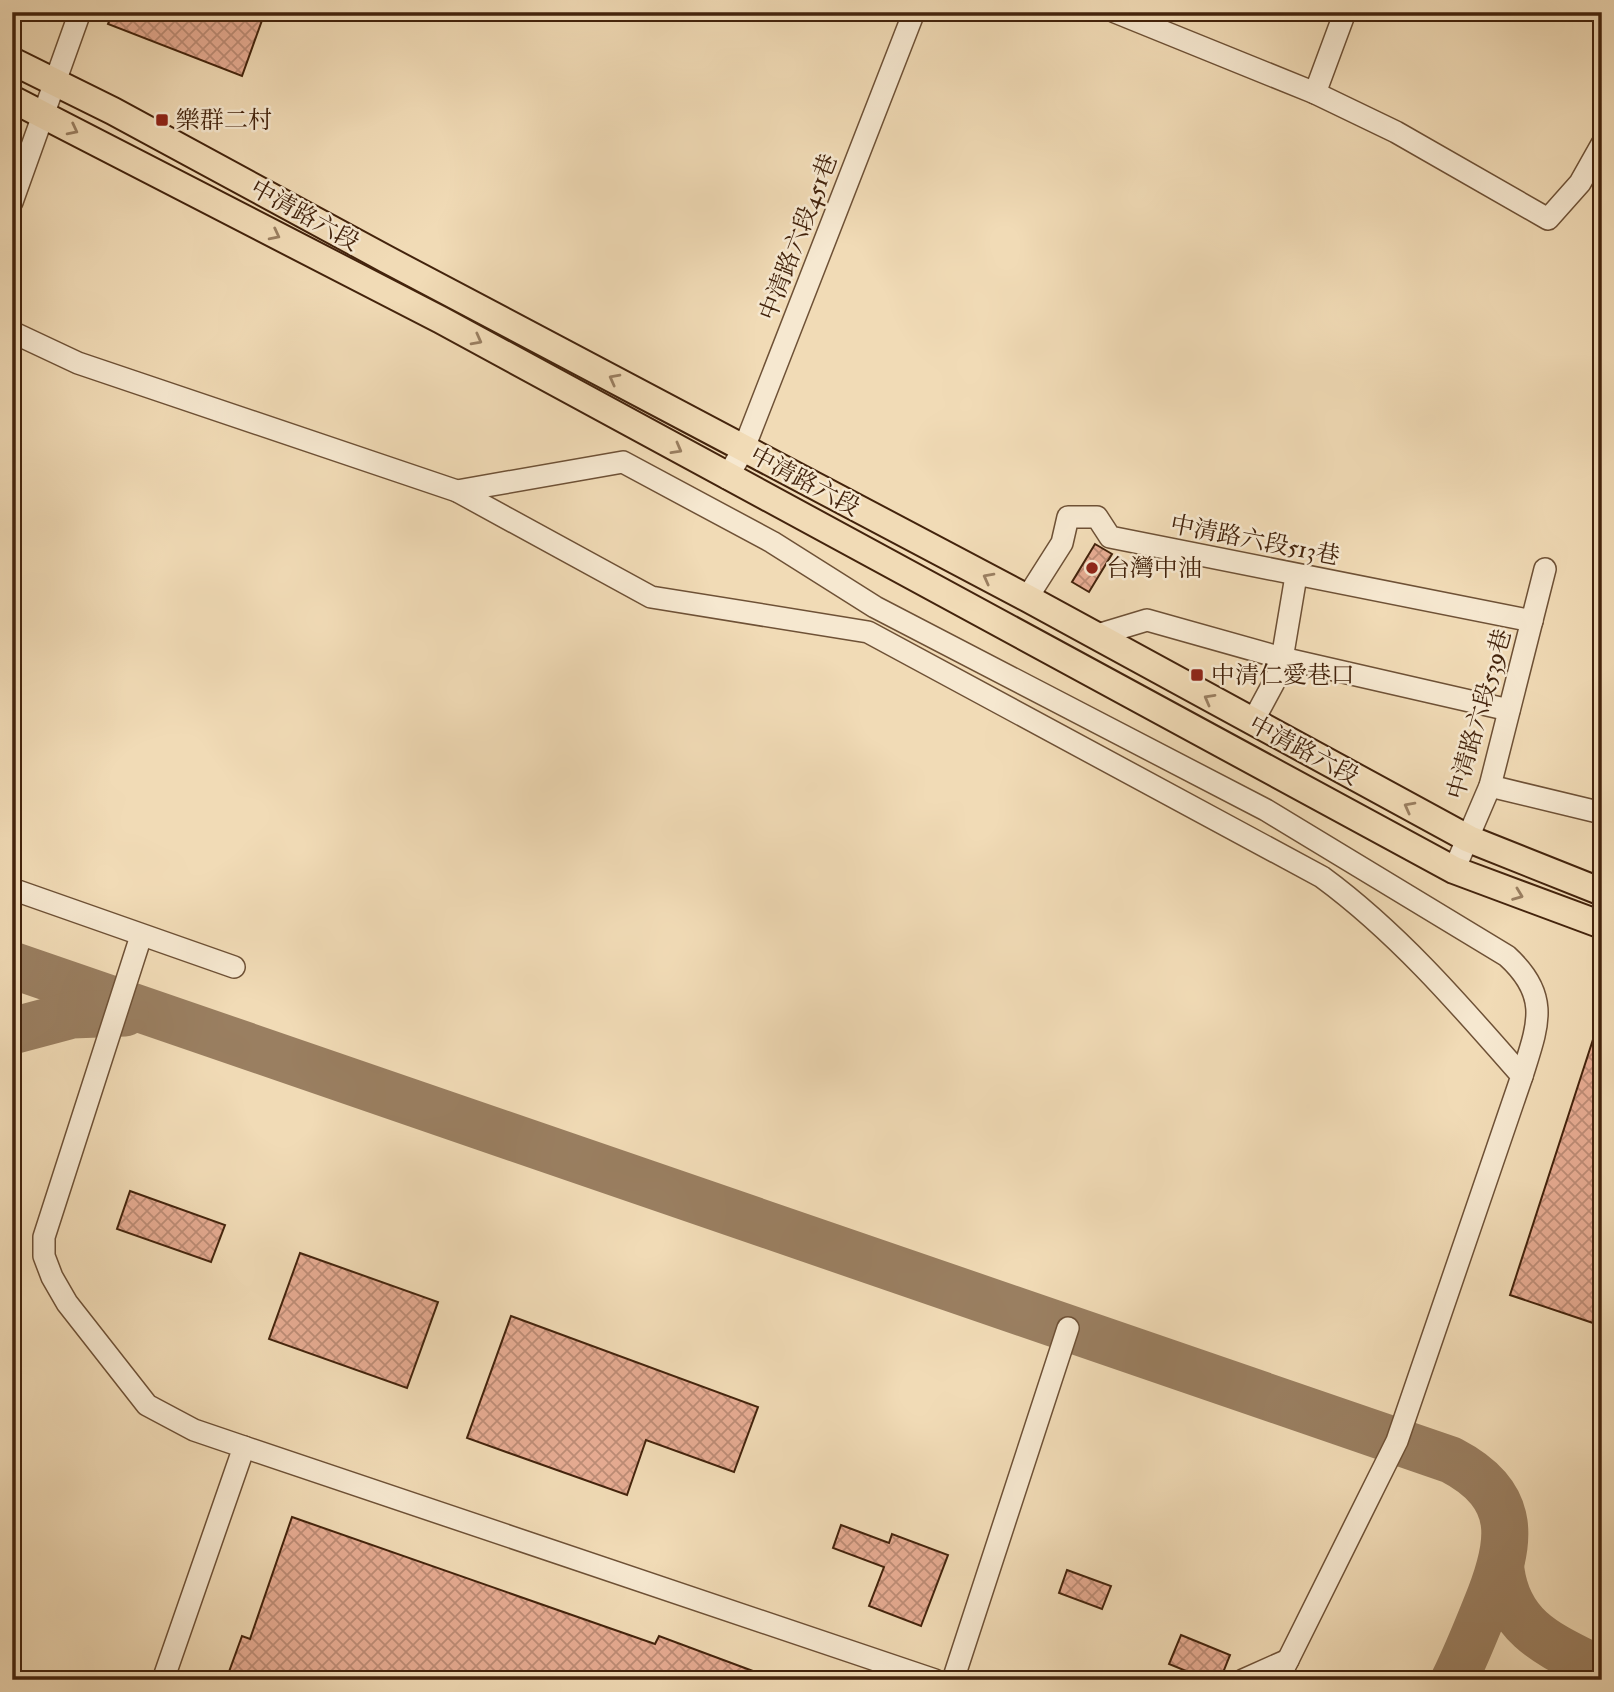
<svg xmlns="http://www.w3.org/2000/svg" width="1614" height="1692" viewBox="0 0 1614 1692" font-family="'IM FELL Double Pica','Noto Serif TC',serif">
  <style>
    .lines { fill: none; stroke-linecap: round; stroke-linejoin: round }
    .taxiway { stroke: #9a7f61; stroke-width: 47 }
    .building { fill: url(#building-cross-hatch); stroke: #43230c; stroke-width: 2 }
    .minor-casing { stroke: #6e5136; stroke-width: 24 }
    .major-casing { stroke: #43230c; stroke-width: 30 }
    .minor { stroke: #f6e8d0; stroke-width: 21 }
    .major { stroke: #f1dbb6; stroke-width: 26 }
    .oneway { stroke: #9a7f61 }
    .poi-dot { fill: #8f2418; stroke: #f6e8d0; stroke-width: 2.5 }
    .labels { text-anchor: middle; stroke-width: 5; stroke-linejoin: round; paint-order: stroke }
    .poi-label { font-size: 24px; fill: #43230c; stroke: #f6e8d0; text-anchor: start }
    .street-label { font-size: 24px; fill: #43230c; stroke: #f6e8d0 }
  </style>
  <defs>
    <pattern id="building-cross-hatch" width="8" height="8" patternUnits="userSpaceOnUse" patternTransform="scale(1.75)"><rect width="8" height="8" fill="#e7ac93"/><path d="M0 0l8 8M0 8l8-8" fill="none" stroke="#bd8c76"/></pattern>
  </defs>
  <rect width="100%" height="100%" fill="#f1dbb6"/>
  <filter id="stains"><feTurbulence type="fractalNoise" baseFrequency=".00286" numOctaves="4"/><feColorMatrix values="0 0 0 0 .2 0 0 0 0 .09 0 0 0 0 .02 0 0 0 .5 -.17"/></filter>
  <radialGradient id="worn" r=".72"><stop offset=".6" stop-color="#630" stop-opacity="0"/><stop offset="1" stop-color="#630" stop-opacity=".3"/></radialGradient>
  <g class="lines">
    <g class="taxiway">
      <path d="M12,965L1451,1460C1520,1496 1512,1543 1486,1606C1476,1631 1466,1656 1454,1680"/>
      <path d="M12,1031L72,1015L125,1013"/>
      <path d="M1501,1570C1509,1631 1553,1646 1602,1671"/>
    </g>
  </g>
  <g class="building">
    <path d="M113,12H142L158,18L160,12H265L242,76L108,24Z"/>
    <path d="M1095,544L1112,554L1089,592L1072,582Z"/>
    <path d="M1599,1021L1602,1022V1326L1510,1295Z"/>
    <path d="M130,1191L225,1225L211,1262L117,1229Z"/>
    <path d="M300,1253L438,1302L407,1388L269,1339Z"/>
    <path d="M511,1316L758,1407L734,1472L646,1440L627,1495L467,1438Z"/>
    <path d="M292,1517L655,1644L659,1636L777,1680H444L422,1672L421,1680H226L242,1636L250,1639Z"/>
    <path d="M841,1525L889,1543L892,1534L948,1555L921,1626L869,1606L884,1567L833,1548Z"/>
    <path d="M1067,1570L1111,1586L1102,1609L1059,1593Z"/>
    <path d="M1181,1635L1230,1655L1220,1680H1208L1169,1664Z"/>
  </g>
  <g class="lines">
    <defs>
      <g id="minor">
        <path d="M1115,12L1315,93L1396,132L1548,219L1580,183L1602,144"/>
        <path d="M1315,93L1345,12"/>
        <path d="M12,202L80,12"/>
        <path d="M12,332L78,363L457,491L651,597L868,632L1322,877C1397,932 1460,1005 1522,1076L1397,1441L1278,1680"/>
        <path d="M727,478L744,448L914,12"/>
        <path d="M457,491L623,462L772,542L875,607L1266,810L1507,956C1551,996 1538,1025 1522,1076"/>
        <path d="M1027,598L1062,543L1068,517H1097L1110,537L1532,621"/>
        <path d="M1094,636L1147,620L1282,658L1509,710"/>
        <path d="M1252,723L1280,671L1296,576"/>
        <path d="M1490,786L1602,813"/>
        <path d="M1454,870L1490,786L1545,569"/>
        <path d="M12,889L234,967"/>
        <path d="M141,936L44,1237V1256L52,1277L67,1303L147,1405L194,1430L244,1447L163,1680"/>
        <path d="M244,1447L935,1680"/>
        <path d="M953,1680L1068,1328"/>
        <path d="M1243,1680L1288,1660"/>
      </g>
      <g id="major">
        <path d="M12,61L113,111L386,259L1027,598L1469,839L1602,892"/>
        <path d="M12,99L441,320L1454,870L1602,925"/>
      </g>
    </defs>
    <use href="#minor" class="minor-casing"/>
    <use href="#major" class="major-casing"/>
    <use href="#minor" class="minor"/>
    <use href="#major" class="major"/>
  </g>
  <defs><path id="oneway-chevron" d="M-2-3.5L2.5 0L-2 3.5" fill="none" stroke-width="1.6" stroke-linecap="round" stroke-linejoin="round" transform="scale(1.75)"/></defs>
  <g class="oneway">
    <use href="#oneway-chevron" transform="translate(73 130) rotate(27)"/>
    <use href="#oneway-chevron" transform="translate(275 235) rotate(27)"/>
    <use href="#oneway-chevron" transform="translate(477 340) rotate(28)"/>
    <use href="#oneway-chevron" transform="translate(614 379) rotate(-152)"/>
    <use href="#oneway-chevron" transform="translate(677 449) rotate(29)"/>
    <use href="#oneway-chevron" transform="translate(988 578) rotate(-152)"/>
    <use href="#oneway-chevron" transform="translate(1209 699) rotate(-151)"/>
    <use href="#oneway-chevron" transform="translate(1409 807) rotate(-152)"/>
    <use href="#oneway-chevron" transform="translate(1518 895) rotate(21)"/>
  </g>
  <g class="poi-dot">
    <rect x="155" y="113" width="14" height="14" rx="3.5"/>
    <circle cx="1092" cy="568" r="7"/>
    <rect x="1190" y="668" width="14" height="14" rx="3.5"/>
  </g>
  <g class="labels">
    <g class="poi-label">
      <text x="176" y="128">樂群二村</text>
      <text x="1106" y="576">台灣中油</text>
      <text x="1211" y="683">中清仁愛巷口</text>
    </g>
    <g class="street-label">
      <text transform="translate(305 215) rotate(29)" y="8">中清路六段</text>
      <text transform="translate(798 237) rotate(-69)" y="8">中清路六段451巷</text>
      <text transform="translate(805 481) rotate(28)" y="8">中清路六段</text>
      <text transform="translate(1255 540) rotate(11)" y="8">中清路六段513巷</text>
      <text transform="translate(1479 714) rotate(-74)" y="8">中清路六段539巷</text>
      <text transform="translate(1304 750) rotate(28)" y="8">中清路六段</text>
    </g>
  </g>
  <rect width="1614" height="1692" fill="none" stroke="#f1dbb6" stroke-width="42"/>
  <rect x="14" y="14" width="1586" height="1664" fill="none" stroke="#43230c" stroke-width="3.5"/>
  <rect x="21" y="21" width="1572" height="1650" fill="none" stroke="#43230c" stroke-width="2"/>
  <rect width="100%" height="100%" filter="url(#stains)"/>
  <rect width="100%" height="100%" fill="url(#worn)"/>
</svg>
